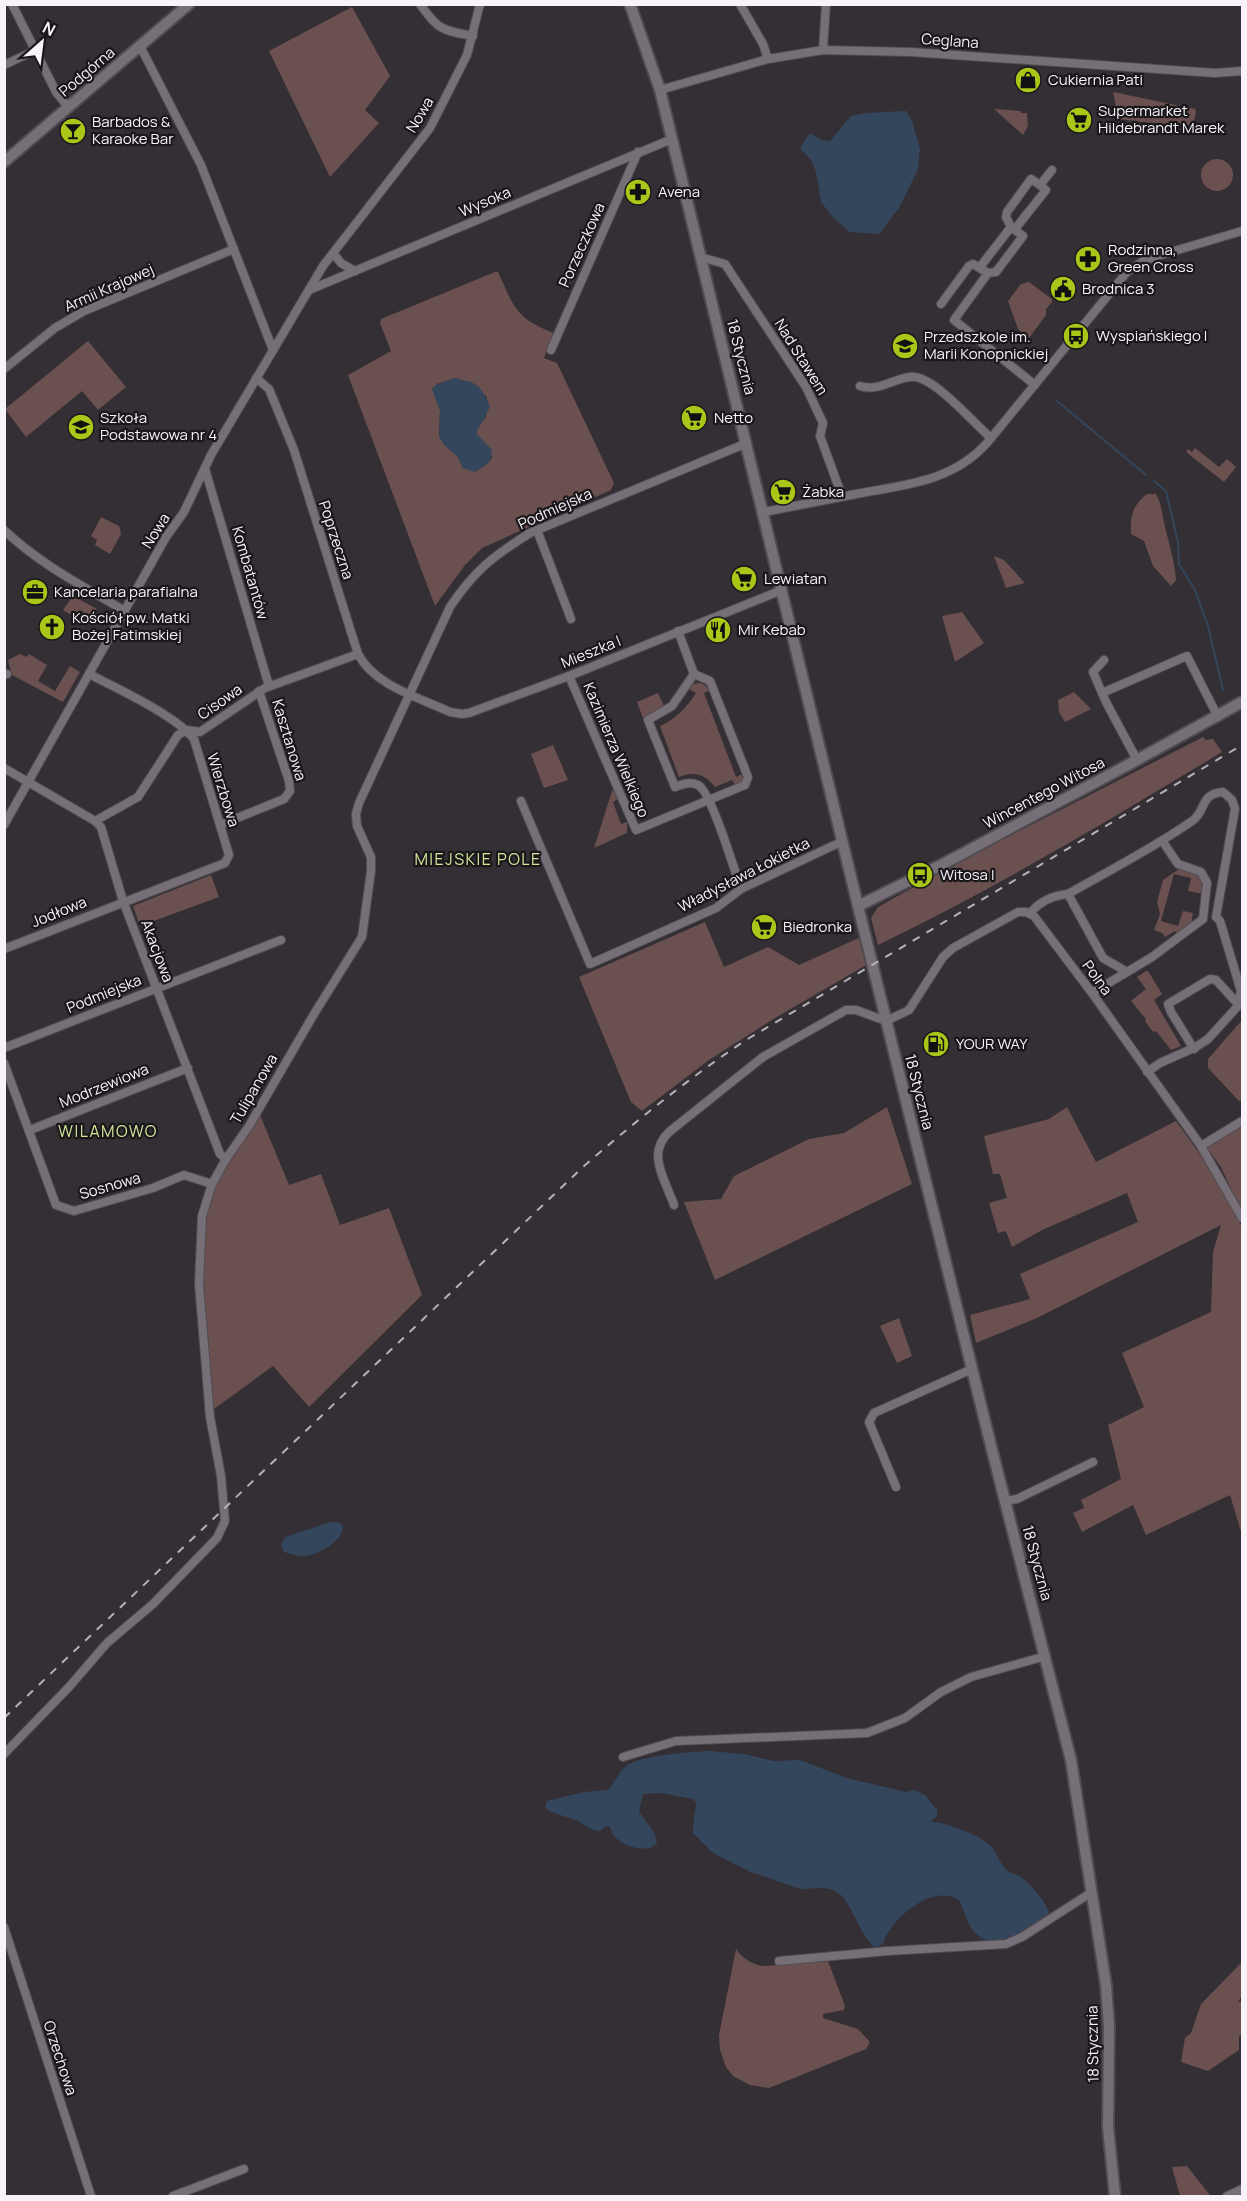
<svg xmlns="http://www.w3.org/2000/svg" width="1247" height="2201" viewBox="0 0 1247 2201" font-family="Manrope,sans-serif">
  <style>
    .green { fill: #6a514f; fill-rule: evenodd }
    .water { fill: #34465b }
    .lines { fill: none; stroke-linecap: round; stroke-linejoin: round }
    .stream { stroke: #34465b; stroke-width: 2 }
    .street-casing { stroke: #504b52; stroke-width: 10 }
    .secondary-casing { stroke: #504b52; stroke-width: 14 }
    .street { stroke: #766f78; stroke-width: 8 }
    .secondary { stroke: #766f78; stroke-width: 10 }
    .rail { stroke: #b7b2b8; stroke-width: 2; stroke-dasharray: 8 8; stroke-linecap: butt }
    .labels { text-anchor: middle; stroke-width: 4.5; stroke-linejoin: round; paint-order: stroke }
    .street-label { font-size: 15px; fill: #f7f3f8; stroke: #1a171b }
    .poi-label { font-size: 15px; fill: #f7f3f8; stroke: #1a171b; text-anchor: start }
    .neighbourhood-label { font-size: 16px; letter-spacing: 1.5px; fill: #d2e69a; stroke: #1a171b }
  </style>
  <rect width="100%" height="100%" fill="#342e35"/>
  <g class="green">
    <path d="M352,7L390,76L365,110L379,123L330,177L269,51Z"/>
    <path d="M1113,92L1195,109L1196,112L1193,125L1187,127L1118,119Z"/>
    <path d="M994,109L1021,111V113H1027L1028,126L1023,135Z"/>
    <circle cx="1217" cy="175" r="16"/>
    <path d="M495,272H498C514,307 516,319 554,333L544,358L557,363L614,483L611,490L482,548L465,565L435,606L348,375L391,351L380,323L381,319ZM456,378L462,381L471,382L487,397L486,417L479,425L476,433L492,457C486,470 475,467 463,468L458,457L439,436L440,411L435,396L437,384Z"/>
    <path d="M1029,282L1052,299V302L1046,309V315L1029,338L1018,329L1008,301L1021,284Z"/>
    <path d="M88,341L126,387L98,410L82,391L26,437L5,409Z"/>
    <path d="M1195,448L1219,467L1227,459L1236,467L1224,482L1186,452L1188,449L1192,452Z"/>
    <path d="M1147,494H1156C1162,505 1162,514 1165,527C1169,544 1175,562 1176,580L1171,586L1153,566L1144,541L1131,534C1130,516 1132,506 1147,494Z"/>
    <path d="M101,517L119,526L121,534L110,554L95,545L97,540L91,536Z"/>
    <path d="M994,556L1004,560L1025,583L1006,588Z"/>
    <path d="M73,596L97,609L88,620H80L63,610Z"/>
    <path d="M962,612L984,643L955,662L942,616Z"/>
    <path d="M20,654L27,657L29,654L47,665L38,681L55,691L70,666L80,672L63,702L12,675L8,660Z"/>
    <path d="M700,683L705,685L709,691L704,693L736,777L742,774L743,782L736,786L732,780L715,787C705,774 694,771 679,777L660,726C676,719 686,708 696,693L689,689L693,684Z"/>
    <path d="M1074,692L1091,709L1065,722L1059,712L1058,700Z"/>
    <path d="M658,693L665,708L643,718L637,702Z"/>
    <path d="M1203,737L1206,740L1213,739L1222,752C1109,820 997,888 878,945L871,918L878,907L953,865Z"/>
    <path d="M553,745L568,780L544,788L531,754Z"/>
    <path d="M614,790L618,799L613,802L621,824L627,822V833L594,848L612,791Z"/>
    <path d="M1179,869L1199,874L1203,879V894L1188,891L1191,878L1174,874L1161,921L1178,926L1183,911L1193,913L1191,925L1179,936L1175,931L1165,937L1162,933L1154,930L1160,914L1157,902L1163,880Z"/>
    <path d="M211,875L219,897L140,926L133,906Z"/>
    <path d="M705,922L724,967L768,947L799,965L863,936L868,964L775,1018L709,1060L642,1111L631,1102L579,977Z"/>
    <path d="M1146,971H1148L1162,994L1154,1000L1181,1046L1171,1050L1156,1031L1153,1032L1145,1021L1146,1019L1131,1001L1146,989L1137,977Z"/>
    <path d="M1242,1020V1101H1239L1208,1068V1059Z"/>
    <path d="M887,1107L912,1184L715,1280L684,1202L721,1199L734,1176L809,1139L844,1133Z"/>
    <path d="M1067,1107L1096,1162L1176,1121L1215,1175L1242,1227V1535L1230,1495L1146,1535L1133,1505L1082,1532L1073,1513L1084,1508L1081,1500L1121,1479L1108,1425L1144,1407L1122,1353L1211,1312L1213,1252L1221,1225L1037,1318L976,1343L970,1315L1030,1299L1020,1274L1138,1222L1127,1193L1042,1230L1012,1247L1006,1231L998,1233L989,1203L1007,1198L1000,1174H993L984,1136L1049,1119Z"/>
    <path d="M260,1115L289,1185L321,1174L340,1225L389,1208L422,1295L309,1407L273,1366L214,1409L205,1306L203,1263L205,1221L215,1181Z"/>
    <path d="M1242,1124V1213L1221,1167L1205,1145Z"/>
    <path d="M899,1318L912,1356L897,1363L880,1326Z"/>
    <path d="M736,1949C743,1959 753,1965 764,1966L828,1961L845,2006L844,2010L823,2014V2018L858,2029L870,2042L866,2049L769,2088L750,2085L733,2076L726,2067L720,2050L719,2035Z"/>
    <path d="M1242,1962V1995L1238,2002L1242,2001V2034L1239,2036V2050L1208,2071L1181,2062L1185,2038L1191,2033L1201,2004Z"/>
    <path d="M1187,2166L1209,2194L1211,2196H1180L1172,2167Z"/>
  </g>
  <g class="water">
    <path d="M906,111L912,121L920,149L918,169L899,208L879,234L849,232L831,215L821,202L816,172L811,160L800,148L810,133L821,140L830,141L851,116L866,113Z"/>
    <path d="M456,378C461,381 466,380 471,382C481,386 487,398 490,407L476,433L492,450C492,462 485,466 475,472L463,468L458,457L443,444L439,436L440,411L432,389L437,384Z"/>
    <path d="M331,1522H338L343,1526C343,1542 318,1555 304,1556C297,1556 291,1554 284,1552L281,1545L285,1537Z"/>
    <path d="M709,1751L744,1754L774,1761L800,1760L847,1778L906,1792L914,1790L925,1795L937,1810V1816L931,1822C945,1822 983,1836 992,1847C998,1855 1000,1864 1008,1871C1012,1874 1017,1874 1021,1877C1030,1884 1048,1903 1049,1914C1026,1927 991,1960 970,1926C966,1918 963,1908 959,1900C933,1883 890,1919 883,1944L877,1947L873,1946L864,1935L849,1906L842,1896L834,1890L824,1888L800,1889L751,1872L713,1853L693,1833C692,1823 696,1813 696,1803L693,1799L661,1793L643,1794L639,1812L655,1834L657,1843C648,1854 626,1847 617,1839C613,1836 612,1831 609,1826L604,1827L601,1831C591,1831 586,1826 578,1821C566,1816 555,1815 545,1808L547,1801L584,1792L608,1790C615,1783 618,1773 625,1767C638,1755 690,1752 709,1751Z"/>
  </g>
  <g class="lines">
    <g class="stream">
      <path d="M1057,401L1146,475"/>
      <path d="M1154,481L1166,491L1178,542L1179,564L1195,590L1208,626L1223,690"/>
    </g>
    <defs>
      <g id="street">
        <path d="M12,4L56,92L68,107"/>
        <path d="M420,4C439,31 442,30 473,36"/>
        <path d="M740,4L763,44L768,59"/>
        <path d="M140,46L201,165L273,350"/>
        <path d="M823,50L826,4"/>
        <path d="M4,65L34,51"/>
        <path d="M660,90L768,59L823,50L911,52L1215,73L1242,71"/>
        <path d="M1011,227L1006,217L1007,212L1031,179L1040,185"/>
        <path d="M1015,229L1046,190L1040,185L1052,170"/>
        <path d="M333,253L341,263L355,271"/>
        <path d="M700,257L725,264L806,387L823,423L820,436L842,496"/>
        <path d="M980,267L1011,227L1023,236L996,272L988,273"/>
        <path d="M309,290L672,139"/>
        <path d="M941,304L969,266L973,264L988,273L954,320L1035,385"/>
        <path d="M551,350L638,152"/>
        <path d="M4,369L55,328L84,311L234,249"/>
        <path d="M256,378L269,389L294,450L358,654C375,686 418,697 450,712L462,714L469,713L569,676L782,590"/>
        <path d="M860,386C877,392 893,379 910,377C933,374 973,423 991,438"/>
        <path d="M205,469L269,686"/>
        <path d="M764,512C795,506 825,500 856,494C904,485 952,482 987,443L1127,272L1143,261L1157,256L1242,231"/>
        <path d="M4,530C41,565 81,585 125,611"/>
        <path d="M537,530L571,619"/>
        <path d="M1104,660L1093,672L1106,702L1137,760"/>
        <path d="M694,674L672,706L648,720L675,787C682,784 691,781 698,785C711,791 735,872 741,889"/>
        <path d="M4,675L7,674"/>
        <path d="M569,676L636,830L745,785L748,777L710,681L694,674L678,631"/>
        <path d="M1102,693L1187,656L1218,717"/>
        <path d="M4,768L95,821L101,827L123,901L220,1154L226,1159"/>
        <path d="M521,801L590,964L716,908L741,889L843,841"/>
        <path d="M95,821L138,797L178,735L187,730L200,732L265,688L358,654"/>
        <path d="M4,825L166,537L184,512L211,455L323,266L430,128L467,55L480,4"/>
        <path d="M220,825L284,799L290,791L289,781L259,691"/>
        <path d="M1068,894L1103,958L1127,972"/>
        <path d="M1030,913C1041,901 1051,896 1068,894C1110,870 1152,849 1192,821C1207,811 1199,794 1223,792L1232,800L1235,809L1216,917L1220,921L1241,991L1237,1007L1208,1039L1196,1047L1160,1063L1147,1072"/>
        <path d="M4,949L225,863L229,855L194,739C175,715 118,689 89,674"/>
        <path d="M1092,993L1152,957L1203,919L1207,883L1201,872L1178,864L1163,842"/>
        <path d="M4,1048L281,940"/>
        <path d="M1194,1049L1171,1012L1168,1004L1210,979L1216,980L1238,1004"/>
        <path d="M4,1063L56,1205L74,1211L153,1188L184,1175L212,1184"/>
        <path d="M30,1130L188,1068"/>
        <path d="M1201,1146L1242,1121"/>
        <path d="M674,1205C665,1179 646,1154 669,1132L763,1057L846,1010H856L886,1021L909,1010L943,957L953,948L1018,912H1026L1034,916L1092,993L1201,1146L1242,1218"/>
        <path d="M896,1487L869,1422L874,1413L972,1369"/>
        <path d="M1005,1501L1017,1499L1093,1462"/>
        <path d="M4,1754L69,1687L107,1643L153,1604L217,1538L225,1521L221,1476L210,1417L199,1284L202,1216L212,1184L226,1159L249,1126L314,1014L362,937L371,871V857L357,826L356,814L359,803L450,607C474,571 493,556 530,533L747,443"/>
        <path d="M623,1757L676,1741L867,1733L905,1718L941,1692L971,1677L1046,1656"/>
        <path d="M4,1927L91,2196"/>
        <path d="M779,1961L888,1951L1006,1944L1022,1937L1092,1892"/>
        <path d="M173,2196L244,2169"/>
        <path d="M1227,2196L1242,2189"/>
      </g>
      <g id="secondary">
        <path d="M630,4L660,90L672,139L858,906L991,1446L1071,1760L1106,1985L1109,2027L1108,2127L1115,2196"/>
        <path d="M4,162L189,4"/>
        <path d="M858,906L945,863L1137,760L1242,702"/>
      </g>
    </defs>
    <use href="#street" class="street-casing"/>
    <use href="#secondary" class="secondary-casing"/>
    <use href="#street" class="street"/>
    <use href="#secondary" class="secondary"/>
    <path class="rail" d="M4,1718L584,1166C636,1121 689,1078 746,1040L1242,745"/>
  </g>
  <defs>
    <symbol id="shop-disc" viewBox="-11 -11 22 22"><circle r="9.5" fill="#aac719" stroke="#1a171b"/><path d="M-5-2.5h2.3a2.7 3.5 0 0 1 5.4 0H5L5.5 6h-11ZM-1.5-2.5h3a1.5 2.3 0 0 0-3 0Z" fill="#111"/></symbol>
    <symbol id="supermarket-disc" viewBox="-11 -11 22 22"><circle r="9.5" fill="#aac719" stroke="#1a171b"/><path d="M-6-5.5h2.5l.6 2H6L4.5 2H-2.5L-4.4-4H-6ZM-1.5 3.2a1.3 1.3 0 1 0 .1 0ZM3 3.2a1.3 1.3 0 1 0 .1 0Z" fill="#111"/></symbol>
    <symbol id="bar-disc" viewBox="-11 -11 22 22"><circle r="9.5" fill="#aac719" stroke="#1a171b"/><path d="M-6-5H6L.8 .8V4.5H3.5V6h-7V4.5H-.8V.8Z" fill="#111"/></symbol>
    <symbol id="pharmacy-disc" viewBox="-11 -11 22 22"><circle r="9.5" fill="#aac719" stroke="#1a171b"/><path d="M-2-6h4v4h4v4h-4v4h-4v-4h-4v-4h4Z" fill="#111"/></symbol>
    <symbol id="civic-disc" viewBox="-11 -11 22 22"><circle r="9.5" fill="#aac719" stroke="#1a171b"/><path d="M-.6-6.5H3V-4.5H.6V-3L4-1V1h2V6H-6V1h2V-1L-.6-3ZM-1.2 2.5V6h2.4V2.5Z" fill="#111"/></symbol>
    <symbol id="bus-disc" viewBox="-11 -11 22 22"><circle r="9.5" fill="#aac719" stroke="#1a171b"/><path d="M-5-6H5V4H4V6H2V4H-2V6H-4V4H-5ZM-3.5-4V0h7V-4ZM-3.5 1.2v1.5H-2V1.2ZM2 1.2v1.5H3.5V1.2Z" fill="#111"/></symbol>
    <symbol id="school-disc" viewBox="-11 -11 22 22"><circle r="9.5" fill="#aac719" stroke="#1a171b"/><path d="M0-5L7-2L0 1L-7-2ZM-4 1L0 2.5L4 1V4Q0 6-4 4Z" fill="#111"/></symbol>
    <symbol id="office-disc" viewBox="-11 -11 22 22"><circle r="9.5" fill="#aac719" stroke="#1a171b"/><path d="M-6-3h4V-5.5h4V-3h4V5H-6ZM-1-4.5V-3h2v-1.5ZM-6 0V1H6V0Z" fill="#111"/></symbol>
    <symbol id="church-disc" viewBox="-11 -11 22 22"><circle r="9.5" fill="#aac719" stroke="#1a171b"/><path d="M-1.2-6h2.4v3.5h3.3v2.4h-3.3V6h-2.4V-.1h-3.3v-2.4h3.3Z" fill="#111"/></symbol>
    <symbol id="restaurant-disc" viewBox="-11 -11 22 22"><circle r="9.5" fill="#aac719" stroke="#1a171b"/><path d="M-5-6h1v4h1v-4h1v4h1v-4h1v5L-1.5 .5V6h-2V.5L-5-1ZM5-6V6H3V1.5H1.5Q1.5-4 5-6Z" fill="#111"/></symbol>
    <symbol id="fuel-disc" viewBox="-11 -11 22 22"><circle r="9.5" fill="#aac719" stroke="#1a171b"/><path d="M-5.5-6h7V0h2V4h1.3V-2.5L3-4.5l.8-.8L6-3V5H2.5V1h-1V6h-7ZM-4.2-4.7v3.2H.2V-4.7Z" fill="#111"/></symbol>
  </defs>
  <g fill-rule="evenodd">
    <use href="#shop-disc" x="1013" y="65" width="30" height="30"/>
    <use href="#supermarket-disc" x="1064" y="105" width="30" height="30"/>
    <use href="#bar-disc" x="58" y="116" width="30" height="30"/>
    <use href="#pharmacy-disc" x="623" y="177" width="30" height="30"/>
    <use href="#pharmacy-disc" x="1073" y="244" width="30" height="30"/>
    <use href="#civic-disc" x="1048" y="274" width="30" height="30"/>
    <use href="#bus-disc" x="1061" y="321" width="30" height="30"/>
    <use href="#school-disc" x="890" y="331" width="30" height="30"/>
    <use href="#supermarket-disc" x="679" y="403" width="30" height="30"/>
    <use href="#school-disc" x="66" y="412" width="30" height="30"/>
    <use href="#supermarket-disc" x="768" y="477" width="30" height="30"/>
    <use href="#supermarket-disc" x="729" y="564" width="30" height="30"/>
    <use href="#office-disc" x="20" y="577" width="30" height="30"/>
    <use href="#church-disc" x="37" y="612" width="30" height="30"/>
    <use href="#restaurant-disc" x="703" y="615" width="30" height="30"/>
    <use href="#bus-disc" x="905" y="860" width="30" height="30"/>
    <use href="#supermarket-disc" x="749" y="912" width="30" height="30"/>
    <use href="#fuel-disc" x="921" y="1029" width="30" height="30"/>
  </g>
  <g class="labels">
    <g class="street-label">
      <text transform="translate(950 41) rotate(4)" y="5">Ceglana</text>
      <text transform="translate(87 72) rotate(-40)" y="5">Podgórna</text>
      <text transform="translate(420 115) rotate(-59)" y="5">Nowa</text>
      <text transform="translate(485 202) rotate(-23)" y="5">Wysoka</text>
      <text transform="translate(582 245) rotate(-66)" y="5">Porzeczkowa</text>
      <text transform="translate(109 288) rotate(-24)" y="5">Armii Krajowej</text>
      <text transform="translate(741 357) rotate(76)" y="5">18 Stycznia</text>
      <text transform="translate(801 357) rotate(58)" y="5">Nad Stawem</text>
      <text transform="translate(555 509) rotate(-24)" y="5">Podmiejska</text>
      <text transform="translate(156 531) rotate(-58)" y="5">Nowa</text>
      <text transform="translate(336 540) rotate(72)" y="5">Poprzeczna</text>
      <text transform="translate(250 573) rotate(74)" y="5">Kombatantów</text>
      <text transform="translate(591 652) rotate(-22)" y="5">Mieszka I</text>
      <text transform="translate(220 702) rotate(-35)" y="5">Cisowa</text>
      <text transform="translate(289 740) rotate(73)" y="5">Kasztanowa</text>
      <text transform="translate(616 750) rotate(67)" y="5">Kazimierza Wielkiego</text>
      <text transform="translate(223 790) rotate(73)" y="5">Wierzbowa</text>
      <text transform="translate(1044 793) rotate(-28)" y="5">Wincentego Witosa</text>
      <text transform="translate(744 875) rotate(-27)" y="5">Władysława Łokietka</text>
      <text transform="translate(59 912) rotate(-22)" y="5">Jodłowa</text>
      <text transform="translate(157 951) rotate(69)" y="5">Akacjowa</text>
      <text transform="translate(1097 978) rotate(54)" y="5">Polna</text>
      <text transform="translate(104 994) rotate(-22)" y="5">Podmiejska</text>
      <text transform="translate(104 1086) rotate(-22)" y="5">Modrzewiowa</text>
      <text transform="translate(254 1089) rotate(-60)" y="5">Tulipanowa</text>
      <text transform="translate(919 1092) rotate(76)" y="5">18 Stycznia</text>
      <text transform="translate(110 1186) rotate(-16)" y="5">Sosnowa</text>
      <text transform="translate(1037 1563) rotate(75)" y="5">18 Stycznia</text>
      <text transform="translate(1093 2044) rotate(-91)" y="5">18 Stycznia</text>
      <text transform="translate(60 2058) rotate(72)" y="5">Orzechowa</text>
    </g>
    <g class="poi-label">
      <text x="1048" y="85">Cukiernia Pati</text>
      <text x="1098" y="116">Supermarket<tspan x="1098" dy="17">Hildebrandt Marek</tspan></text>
      <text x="92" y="127">Barbados &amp;<tspan x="92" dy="17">Karaoke Bar</tspan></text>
      <text x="658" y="197">Avena</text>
      <text x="1108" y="255">Rodzinna,<tspan x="1108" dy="17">Green Cross</tspan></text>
      <text x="1082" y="294">Brodnica 3</text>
      <text x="1096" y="341">Wyspiańskiego I</text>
      <text x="924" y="342">Przedszkole im.<tspan x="924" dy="17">Marii Konopnickiej</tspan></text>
      <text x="100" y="423">Szkoła<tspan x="100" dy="17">Podstawowa nr 4</tspan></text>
      <text x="714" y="423">Netto</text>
      <text x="802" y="497">Żabka</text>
      <text x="764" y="584">Lewiatan</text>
      <text x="54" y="597">Kancelaria parafialna</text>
      <text x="72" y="623">Kościół pw. Matki<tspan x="72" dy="17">Bożej Fatimskiej</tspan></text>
      <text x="738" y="635">Mir Kebab</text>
      <text x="940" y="880">Witosa I</text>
      <text x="783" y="932">Biedronka</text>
      <text x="956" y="1049">YOUR WAY</text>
    </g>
    <g class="neighbourhood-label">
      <text x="478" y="865">MIEJSKIE POLE</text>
      <text x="108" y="1137">WILAMOWO</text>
    </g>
  </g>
  <rect width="1247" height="2201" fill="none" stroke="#f7f3f8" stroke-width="12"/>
  <g transform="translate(42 42) rotate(28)" stroke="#1a171b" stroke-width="4.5" paint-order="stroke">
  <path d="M0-4.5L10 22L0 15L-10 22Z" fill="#f7f3f8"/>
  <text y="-9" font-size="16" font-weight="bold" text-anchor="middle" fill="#f7f3f8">N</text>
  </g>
</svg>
